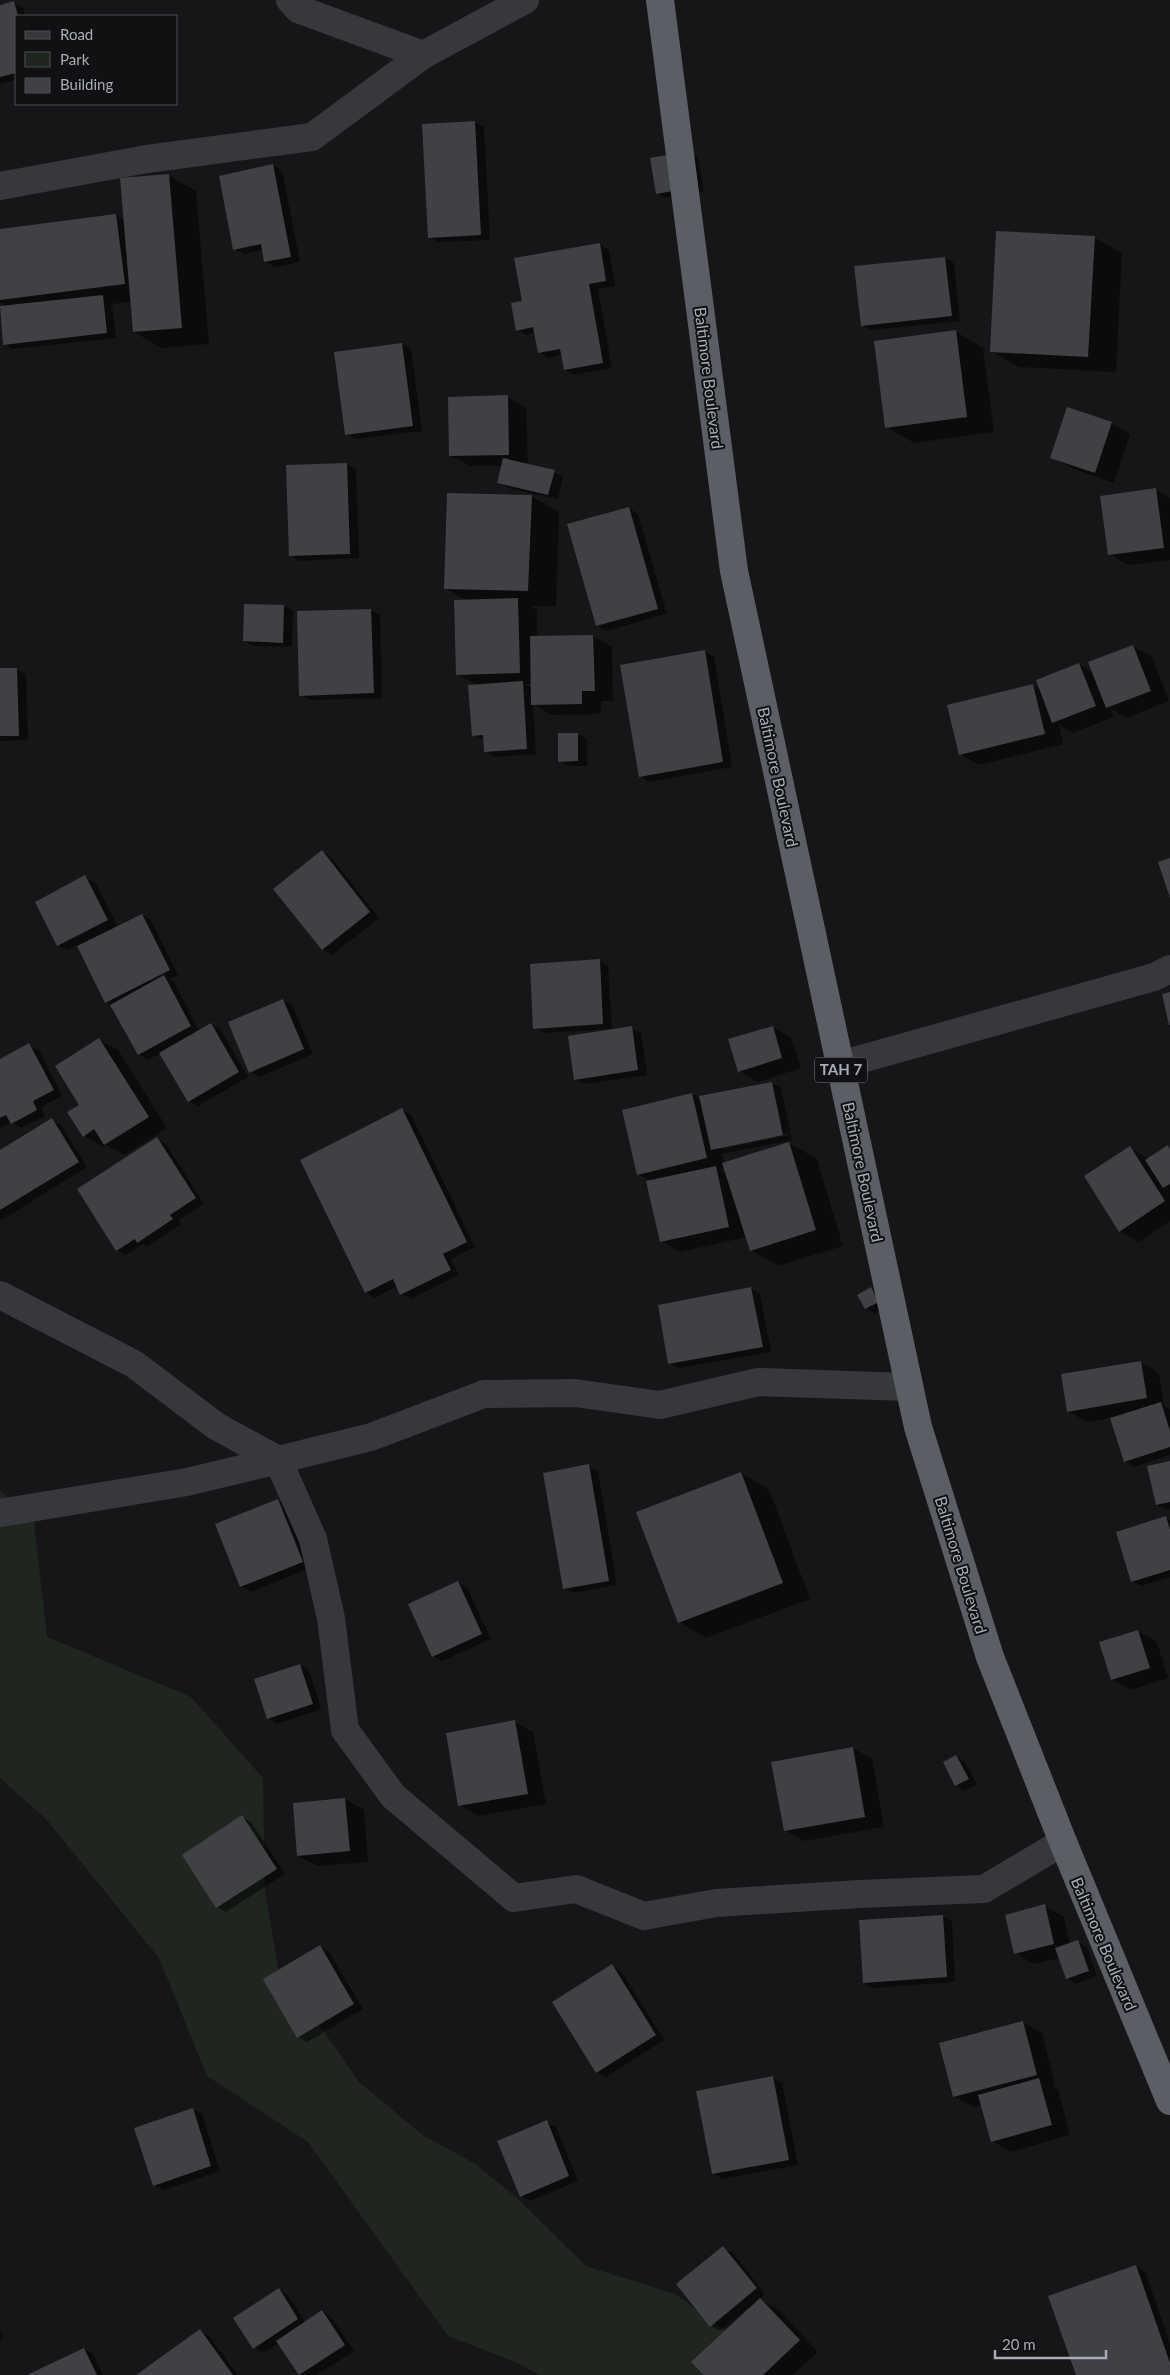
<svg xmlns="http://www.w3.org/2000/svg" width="1170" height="2375" viewBox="0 0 1170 2375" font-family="Lato,sans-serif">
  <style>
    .green { fill: #1e261f }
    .shadow { fill: #0007; fill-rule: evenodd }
    .building { fill: #404145 }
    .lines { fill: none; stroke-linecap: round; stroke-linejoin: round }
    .minor { stroke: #37383d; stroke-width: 28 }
    .trunk { stroke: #5b5e65; stroke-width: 28 }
    .labels { text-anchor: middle; stroke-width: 4; stroke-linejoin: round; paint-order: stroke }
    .shield { fill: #111113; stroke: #7b7e86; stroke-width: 1 }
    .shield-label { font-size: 15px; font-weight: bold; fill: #a8adb8 }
    .street-label { font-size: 16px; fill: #a8adb8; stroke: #111113 }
  </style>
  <rect width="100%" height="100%" fill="#161618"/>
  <path class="green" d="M0,1490L34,1522L47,1637L191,1697L263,1778L265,1891L280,1980L323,2030L359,2082L424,2136L474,2163L518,2199L586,2266L675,2294L726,2331L754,2375H540L520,2364L448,2336L308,2142L207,2076L159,1958L46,1819L0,1778Z"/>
  <g class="shadow">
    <path d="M14,2L23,8L25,16H16V80L0,84V6Z"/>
    <path d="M475,122L484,127L490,240L439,242L429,237Z"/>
    <path d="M689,153L698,158L704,192L666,198L657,193Z"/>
    <path d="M273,165L282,171L300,262L275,267L265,262L263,250L244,254L234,249Z"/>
    <path d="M168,175L196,191L209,344L162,348L134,332L131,302L112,304L116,338L13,349L4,344L0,308L8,307L0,302V230L116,215L124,220Z"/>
    <path d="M1094,237L1122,253L1116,372L1019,367L991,351Z"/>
    <path d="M599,244L609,250L615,286L598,289L612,368L574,375L565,370L562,355L548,358L539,352L535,333L526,335L517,330L523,302Z"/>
    <path d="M945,258L954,263L960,321L871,330L862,325L856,267Z"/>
    <path d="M955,331L983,348L994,432L914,443L886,427Z"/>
    <path d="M401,344L411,349L422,431L356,439L347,434Z"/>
    <path d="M508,397L526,408L528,465L554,472L563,477L558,499L508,488L499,482L503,466H470L451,456Z"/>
    <path d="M1111,423L1130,434L1114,483L1071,468L1052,457Z"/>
    <path d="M347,464L356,470L359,558L299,561L290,555L287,466Z"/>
    <path d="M1156,490L1170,498V560L1128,565L1109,554Z"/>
    <path d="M531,496L559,512L556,606H529L537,610V637L593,636L612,647L613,701H601V714L551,715L533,704L536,754L495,757L485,751V740L473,735L477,685L457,674L466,600L445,588ZM525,684H532V688Z"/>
    <path d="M629,508L638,514L667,614L606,631L597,625Z"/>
    <path d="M284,606L293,611L292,647L254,646L244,641Z"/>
    <path d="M370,610L380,615L382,698L310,700L301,695Z"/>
    <path d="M1133,646L1152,657L1169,701L1126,718L1111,709L1114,717L1072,733L1059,725L1063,744L979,765L960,754L1033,685L1041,690L1079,665L1094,673Z"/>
    <path d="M705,651L714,657L732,767L649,782L640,776Z"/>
    <path d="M0,669H17L26,674L28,740L0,741Z"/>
    <path d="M578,734L587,739V766H568L559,761Z"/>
    <path d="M322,851L331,857L379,918L332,955L323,950L275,889Z"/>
    <path d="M85,877L95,882L118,927L142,915L151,920L178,975L169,980L174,982L199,1031L211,1024L220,1029L248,1077L198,1106L189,1101L161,1053L148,1060L139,1054L112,1006L106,1002L77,945L67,950L58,945Z"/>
    <path d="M599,960L608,966L612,1029L544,1033L535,1028Z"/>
    <path d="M283,1000L292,1005L313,1054L259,1077L250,1072Z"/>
    <path d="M773,1027L791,1038L801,1068L758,1082L739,1071Z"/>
    <path d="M631,1028L641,1033L647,1075L584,1084L575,1079Z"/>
    <path d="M99,1040L118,1050L167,1128L124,1155L106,1145L103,1147L84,1136L80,1105Z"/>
    <path d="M29,1045L39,1050L62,1096L41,1107L45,1116L21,1128L11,1122L0,1128V1060Z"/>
    <path d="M772,1083L781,1088L792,1140L722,1154L724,1163L789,1143L817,1159L843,1246L778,1266L751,1250L747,1237L680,1252L661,1241L651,1181L638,1174L692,1094L701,1100V1097ZM789,1133V1135L721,1149V1147ZM725,1168L727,1174L720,1170Z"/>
    <path d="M402,1110L411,1115L475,1247L451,1259L459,1275L411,1299L401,1294L397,1286L375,1298L365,1292Z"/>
    <path d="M52,1120L61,1125L87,1167L0,1221V1151Z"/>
    <path d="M157,1139L166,1144L204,1204L179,1220L181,1224L147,1247L143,1244L126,1255L117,1250Z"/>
    <path d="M1168,1146L1170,1148V1221L1139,1242L1120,1231L1130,1148L1149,1159Z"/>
    <path d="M751,1289L760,1294L771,1352L679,1368L669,1363Z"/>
    <path d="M871,1289L880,1294L887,1307L875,1314L866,1308Z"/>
    <path d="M1140,1362L1159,1373L1164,1406L1170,1409V1455L1134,1467L1125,1461L1111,1418L1087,1422L1068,1411Z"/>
    <path d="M1170,1462V1509L1167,1510L1157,1505Z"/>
    <path d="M588,1466L598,1471L617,1585L574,1593L564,1588Z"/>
    <path d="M741,1473L769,1489L810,1599L706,1638L679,1622Z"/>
    <path d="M278,1500L287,1505L312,1567L251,1592L241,1586Z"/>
    <path d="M1166,1518L1170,1520V1577L1141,1586L1132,1581Z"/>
    <path d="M458,1582L467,1588L491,1639L442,1661L433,1656Z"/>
    <path d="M1138,1631L1157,1642L1168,1678L1131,1690L1112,1679Z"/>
    <path d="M299,1665L309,1670L321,1709L277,1724L268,1718Z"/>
    <path d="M514,1722L533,1732L546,1804L478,1816L460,1805Z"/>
    <path d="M853,1748L872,1759L884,1827L804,1841L785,1830Z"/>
    <path d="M956,1756L965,1762L977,1784L965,1791L956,1786Z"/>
    <path d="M345,1799L364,1810L368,1862L317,1866L298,1856Z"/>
    <path d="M242,1817L251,1822L285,1874L226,1912L217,1907Z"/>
    <path d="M1045,1906L1064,1917L1070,1944L1078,1942L1087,1947L1097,1976L1076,1984L1067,1978L1060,1958L1034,1964L1015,1953Z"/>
    <path d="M942,1916L952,1921L955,1982L873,1988L864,1983Z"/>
    <path d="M320,1946L329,1952L363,2009L307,2042L298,2037Z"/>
    <path d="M612,1966L621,1971L664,2040L606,2077L596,2072Z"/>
    <path d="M1023,2022L1042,2033L1055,2085L1052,2086L1058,2090L1070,2135L1011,2152L992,2141L982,2105L973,2107L954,2096Z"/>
    <path d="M773,2078L782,2083L798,2165L722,2179L713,2173Z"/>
    <path d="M192,2109L202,2114L220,2171L164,2190L154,2185Z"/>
    <path d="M546,2122L556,2127L578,2181L530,2201L521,2196Z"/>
    <path d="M723,2248L733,2253L765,2294L759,2299L779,2310L818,2352L793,2375H705L750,2309L748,2308L720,2331L711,2326Z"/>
    <path d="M1135,2266L1145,2271L1170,2344V2375H1077Z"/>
    <path d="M279,2290L288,2295L305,2322L322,2311L331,2317L354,2351L317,2375H300L279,2343L263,2353L254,2348Z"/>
    <path d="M200,2330L209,2336L238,2375H138Z"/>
    <path d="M0,2332L4,2336L0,2341Z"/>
    <path d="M84,2349L93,2354L103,2375H29Z"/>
  </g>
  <g class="building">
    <path d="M14,1L18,16L16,73L0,77V5Z"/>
    <path d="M475,121L481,235L428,238L422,124Z"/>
    <path d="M689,151L696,187L656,194L650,158Z"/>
    <path d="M273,164L291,257L264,262L261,244L233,250L219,176Z"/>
    <path d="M169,174L182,328L133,332L120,178Z"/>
    <path d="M116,214L125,284L0,300V229Z"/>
    <path d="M996,231L1095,236L1088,357L990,352Z"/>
    <path d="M600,243L606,281L589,284L603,363L564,370L560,349L538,353L533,327L516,331L511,303L522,301L514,258Z"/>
    <path d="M945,257L952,316L861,326L854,266Z"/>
    <path d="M103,295L107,333L3,345L0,306Z"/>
    <path d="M956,330L967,417L885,428L874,341Z"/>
    <path d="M402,343L413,426L345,435L334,352Z"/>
    <path d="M508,395L509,455L449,456L448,397Z"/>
    <path d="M1067,407L1112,422L1095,473L1050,458Z"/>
    <path d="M503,458L555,470L548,495L497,483Z"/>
    <path d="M347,463L350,554L289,556L286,465Z"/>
    <path d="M1156,488L1164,548L1108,555L1100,496Z"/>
    <path d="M447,493L532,495L528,591L444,589Z"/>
    <path d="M629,507L658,609L596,626L567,524Z"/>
    <path d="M518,598L520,673L456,675L454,600Z"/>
    <path d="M244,604L284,605L283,643L243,641Z"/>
    <path d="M371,609L374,693L299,696L297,611Z"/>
    <path d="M593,635L595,691H582V704L531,705L530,636Z"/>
    <path d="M1133,645L1151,691L1106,708L1088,662Z"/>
    <path d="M705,650L723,762L639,777L620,665Z"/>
    <path d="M1079,663L1096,706L1052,723L1036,680Z"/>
    <path d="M0,668H17L19,736H0Z"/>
    <path d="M523,681L527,749L484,752L483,735L472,736L468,685Z"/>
    <path d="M1033,684L1045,734L959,755L947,705Z"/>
    <path d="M558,733H578V761L558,762Z"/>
    <path d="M322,850L370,912L322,950L273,889Z"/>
    <path d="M1170,858V898L1158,862Z"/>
    <path d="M85,875L108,920L57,946L35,902Z"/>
    <path d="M142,914L170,970L105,1003L77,946Z"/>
    <path d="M600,959L603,1024L533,1029L530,964Z"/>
    <path d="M164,975L191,1026L138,1055L110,1005Z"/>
    <path d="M1170,992V1025H1169L1162,994Z"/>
    <path d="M283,999L304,1049L249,1073L228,1022Z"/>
    <path d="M211,1023L239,1072L188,1102L159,1053Z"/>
    <path d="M632,1026L638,1070L574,1080L568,1036Z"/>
    <path d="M773,1026L782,1058L738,1072L728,1039Z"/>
    <path d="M99,1038L149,1117L104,1145L94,1129L83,1137L67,1112L79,1105L55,1066Z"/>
    <path d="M29,1043L54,1090L33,1101L37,1110L11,1124L6,1115L0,1118V1059Z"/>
    <path d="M772,1082L783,1135L711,1150L699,1096Z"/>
    <path d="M692,1093L707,1158L637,1175L622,1110Z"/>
    <path d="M402,1108L467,1242L443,1254L451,1270L400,1295L393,1279L365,1293L300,1160Z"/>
    <path d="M52,1118L79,1162L0,1210V1150Z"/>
    <path d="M157,1137L196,1198L170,1215L173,1219L137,1243L135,1239L116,1251L77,1189Z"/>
    <path d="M789,1142L816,1230L750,1251L722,1163Z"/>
    <path d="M1168,1145L1170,1149V1184L1163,1188L1145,1160Z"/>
    <path d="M1130,1146L1165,1201L1119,1232L1084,1176Z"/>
    <path d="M716,1166L729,1227L660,1242L646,1181Z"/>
    <path d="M751,1287L763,1347L668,1364L658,1305Z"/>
    <path d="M871,1287L879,1302L865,1309L857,1295Z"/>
    <path d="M1141,1361L1147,1398L1067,1412L1061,1374Z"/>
    <path d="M1161,1402L1170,1431V1447L1124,1462L1110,1418Z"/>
    <path d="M1170,1461V1502L1156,1505L1147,1466Z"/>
    <path d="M589,1464L609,1581L563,1589L543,1473Z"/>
    <path d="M741,1472L783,1583L678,1623L636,1512Z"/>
    <path d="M278,1499L303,1562L240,1587L215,1524Z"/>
    <path d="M1166,1516L1170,1530V1570L1131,1582L1116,1532Z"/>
    <path d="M458,1581L482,1634L432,1657L408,1604Z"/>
    <path d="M1138,1630L1150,1668L1111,1680L1099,1642Z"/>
    <path d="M300,1664L313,1704L267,1719L254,1679Z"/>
    <path d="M515,1720L528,1794L458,1806L446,1733Z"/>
    <path d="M853,1747L865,1817L784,1831L771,1762Z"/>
    <path d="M956,1755L969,1779L955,1786L943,1762Z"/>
    <path d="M345,1798L350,1851L297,1856L293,1803Z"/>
    <path d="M242,1815L277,1869L216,1908L182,1855Z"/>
    <path d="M1045,1904L1054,1944L1014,1954L1005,1915Z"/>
    <path d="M943,1915L947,1977L863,1983L859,1920Z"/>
    <path d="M1078,1940L1089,1971L1066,1979L1055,1948Z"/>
    <path d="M320,1945L354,2004L297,2038L263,1979Z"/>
    <path d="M612,1964L656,2035L596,2073L552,2002Z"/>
    <path d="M1023,2021L1037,2075L953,2097L939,2043Z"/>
    <path d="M773,2076L789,2160L712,2174L696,2091Z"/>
    <path d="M1039,2078L1052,2125L991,2142L978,2095Z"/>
    <path d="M193,2108L211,2166L153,2186L134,2128Z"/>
    <path d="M547,2120L569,2176L520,2197L497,2141Z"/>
    <path d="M723,2246L757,2288L710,2327L676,2284Z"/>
    <path d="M1136,2265L1170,2363V2375H1076L1048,2296Z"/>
    <path d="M279,2288L298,2319L253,2349L233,2318Z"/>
    <path d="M760,2298L800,2340L763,2375H704L691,2362Z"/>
    <path d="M322,2310L345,2345L299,2375L276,2341Z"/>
    <path d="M200,2329L233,2375H136Z"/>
    <path d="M84,2348L97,2375H27Z"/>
  </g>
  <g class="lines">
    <g class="minor">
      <path d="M290,0L298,9L423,55"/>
      <path d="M0,186L147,159L312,137L423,55L525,0"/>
      <path d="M840,1065L1154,977L1170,969"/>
      <path d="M0,1295L134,1364L216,1426L278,1460L313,1539L331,1618L345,1730L393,1796L514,1898L576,1889L644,1916L716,1903L859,1894L984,1889L1063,1842"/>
      <path d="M0,1513L187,1482L278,1460L371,1437L484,1394L575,1393L660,1405L758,1382L909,1387"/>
    </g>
    <path class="trunk" d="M660,0L734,571L918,1427L990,1657L1063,1842L1170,2101"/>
  </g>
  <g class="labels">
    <rect class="shield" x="815" y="1057.5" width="52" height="25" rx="4"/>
    <g class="shield-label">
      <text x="841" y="1075">TAH 7</text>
    </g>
    <g class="street-label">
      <text transform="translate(709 378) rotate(83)" y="6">Baltimore Boulevard</text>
      <text transform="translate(778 777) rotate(78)" y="6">Baltimore Boulevard</text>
      <text transform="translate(863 1172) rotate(78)" y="6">Baltimore Boulevard</text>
      <text transform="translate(961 1565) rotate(73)" y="6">Baltimore Boulevard</text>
      <text transform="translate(1104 1944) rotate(67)" y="6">Baltimore Boulevard</text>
    </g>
  </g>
  <rect x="15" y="15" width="162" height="90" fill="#111113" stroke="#4d4f55"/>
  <rect x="25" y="31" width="25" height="8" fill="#37383d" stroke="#4d4f55"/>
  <text x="60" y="40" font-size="15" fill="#a8adb8">Road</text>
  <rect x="25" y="52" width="25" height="15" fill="#1e261f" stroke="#4d4f55"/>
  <text x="60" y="65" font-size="15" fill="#a8adb8">Park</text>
  <rect x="25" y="78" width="25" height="15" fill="#404145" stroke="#4d4f55"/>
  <text x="60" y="90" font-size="15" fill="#a8adb8">Building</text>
  <path d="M995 2350v8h111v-8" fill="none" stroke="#a8adb8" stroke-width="2.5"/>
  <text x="1002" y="2350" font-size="15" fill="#a8adb8" stroke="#111113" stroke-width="4" paint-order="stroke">20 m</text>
</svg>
